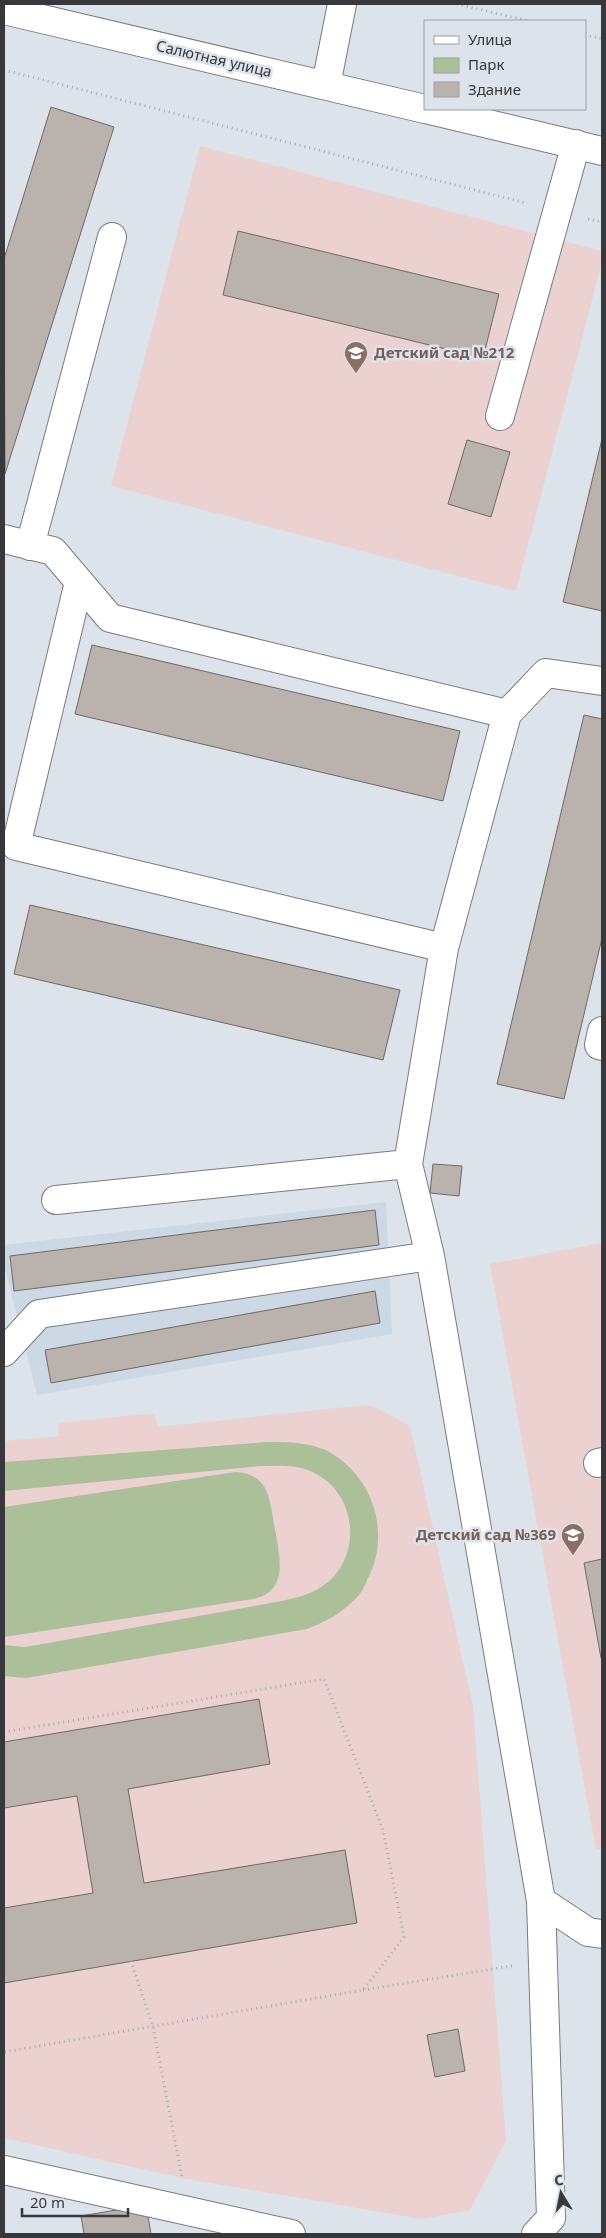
<svg xmlns="http://www.w3.org/2000/svg" width="606" height="2238" font-family="'Noto Sans',sans-serif">
<style>
.built{fill:#cdd8e5}
.education{fill:#ecd1d1}
.green{fill:#abbf99}
.building{fill:#bab2ad;stroke:#6f6964}
.lines{fill:none;stroke-linecap:round;stroke-linejoin:round}
.minor-casing{stroke:#777c83;stroke-width:30}
.path{stroke:#a7abb1;stroke-width:3;stroke-dasharray:1 4;stroke-linecap:butt}
.minor{stroke:#fff;stroke-width:28}
.labels{text-anchor:middle;stroke-width:5;stroke-linejoin:round;paint-order:stroke}
.street-label{font-size:15px;fill:#36383b;stroke:#dde3ea}
.education-label{font-size:15px;font-weight:bold;fill:#785e54;stroke:#dde3ea;text-anchor:start}
</style>
<rect width="100%" height="100%" fill="#dde3ea"/>
<path class="built" d="M386,1202L392,1334L37,1395L4,1265V1245Z"/>
<path class="education" d="M200,146L602,251V262L516,591L111,486Z
M602,1243V1849L596,1850L490,1264Z
M366,1405L377,1408L410,1426L473,1706L506,2141L470,2210L421,2219L182,2178L4,2138V1441L59,1436L58,1423L155,1413L158,1427Z"/>
<path class="green" d="M268,1442C289,1442 312,1442 331,1453C375,1479 391,1536 367,1580C365,1585 362,1592 358,1596C341,1614 329,1620 307,1629L26,1678L4,1676V1645L24,1647L37,1645L282,1601C298,1597 314,1594 328,1582C364,1551 355,1489 310,1471C294,1464 277,1466 260,1466L4,1491V1462Z
M235,1472C251,1472 263,1480 268,1495C272,1508 273,1521 276,1534C280,1560 288,1592 253,1599L4,1637V1507Z"/>
<path class="building" d="M51,107L114,127L5,474L4,259Z
M238,231L499,294L483,358L223,295Z
M602,439V611L563,602Z
M467,440L510,452L491,517L448,504Z
M92,645L460,731L443,801L75,714Z
M584,715L602,719V938L564,1099L497,1084Z
M30,905L400,990L383,1060L14,974Z
M433,1164L462,1166L459,1196L430,1193Z
M375,1210L379,1245L14,1291L10,1256Z
M375,1291L380,1323L51,1383L45,1350Z
M602,1559V1657L601,1658L584,1563Z
M259,1699L270,1764L128,1789L144,1883L345,1850L357,1923L4,1983V1908L93,1893L77,1796L4,1808V1742Z
M458,2029L465,2071L435,2077L427,2035Z
M146,2205L151,2234H84L81,2216Z"/>
<g class="lines">
<g class="minor-casing">
<path id="minor" d="M4,10L425,109
M326,85L342,4
M425,109L602,151
M500,416L576,144
M4,539L53,551L110,618L507,714L546,673L602,681
M30,546L112,237
M79,582L16,846L444,948
M507,714L444,948L408,1164L430,1256L541,1901L551,2218L536,2234
M602,1031L599,1045L602,1046
M56,1200L408,1164
M4,1352L39,1314L430,1256
M598,1463L602,1462
M541,1901L588,1932L602,1934
M4,2170L291,2234"/>
</g>
<path class="path" d="M457,4L529,21
M585,35L602,39
M4,70L526,203
M588,219L602,222
M4,1732L324,1679L383,1830L404,1937L363,1990L4,2052
M131,1961L153,2027L182,2177
M363,1990L512,1966"/>
<use href="#minor" class="minor"/>
</g>
<defs>
<g id="school-pin" transform="scale(1.25)"><path d="M0 17L-7.5 6A9.5 9.5 0 1 1 7.5 6Z" fill="#8d6e63" stroke="#dde3ea"/><path d="M0-5L7-2L0 1L-7-2ZM-4 1L0 2.5L4 1V4Q0 6-4 4Z" fill="#fff"/></g>
</defs>
<g fill-rule="evenodd">
<use href="#school-pin" x="356" y="353"/>
<use href="#school-pin" x="573" y="1535"/>
</g>
<g class="labels">
<g class="street-label">
<text transform="translate(214 59) rotate(13)" y="5">Салютная улица</text>
</g>
<g class="education-label">
<text x="374" y="358">Детский сад №212</text>
<text x="556" y="1540" text-anchor="end">Детский сад №369</text>
</g>
</g>
<rect width="606" height="2238" fill="none" stroke="#36383b" stroke-width="10"/>
<rect x="424" y="20" width="162" height="90" fill="#dde3ea" stroke="#9a9fa4"/>
<rect x="434" y="36" width="25" height="8" fill="#ffffff" stroke="#9a9fa4"/>
<text x="468" y="45" font-size="15" fill="#36383b">Улица</text>
<rect x="434" y="58" width="25" height="15" fill="#abbf99" stroke="#9a9fa4"/>
<text x="468" y="70" font-size="15" fill="#36383b">Парк</text>
<rect x="434" y="82" width="25" height="15" fill="#bab2ad" stroke="#9a9fa4"/>
<text x="468" y="95" font-size="15" fill="#36383b">Здание</text>
<g transform="translate(561 2193) rotate(350)" stroke="#dde3ea" stroke-width="4" paint-order="stroke">
<path d="M0-4L9 19L0 12L-9 19Z" fill="#36383b"/>
<text y="-8" font-size="14" font-weight="bold" text-anchor="middle" fill="#36383b">С</text>
</g>
<path d="M22 2208v8h106v-8" fill="none" stroke="#36383b" stroke-width="2.5"/>
<text x="30" y="2208" font-size="15" fill="#36383b" stroke="#dde3ea" stroke-width="4" paint-order="stroke">20 m</text>
</svg>
